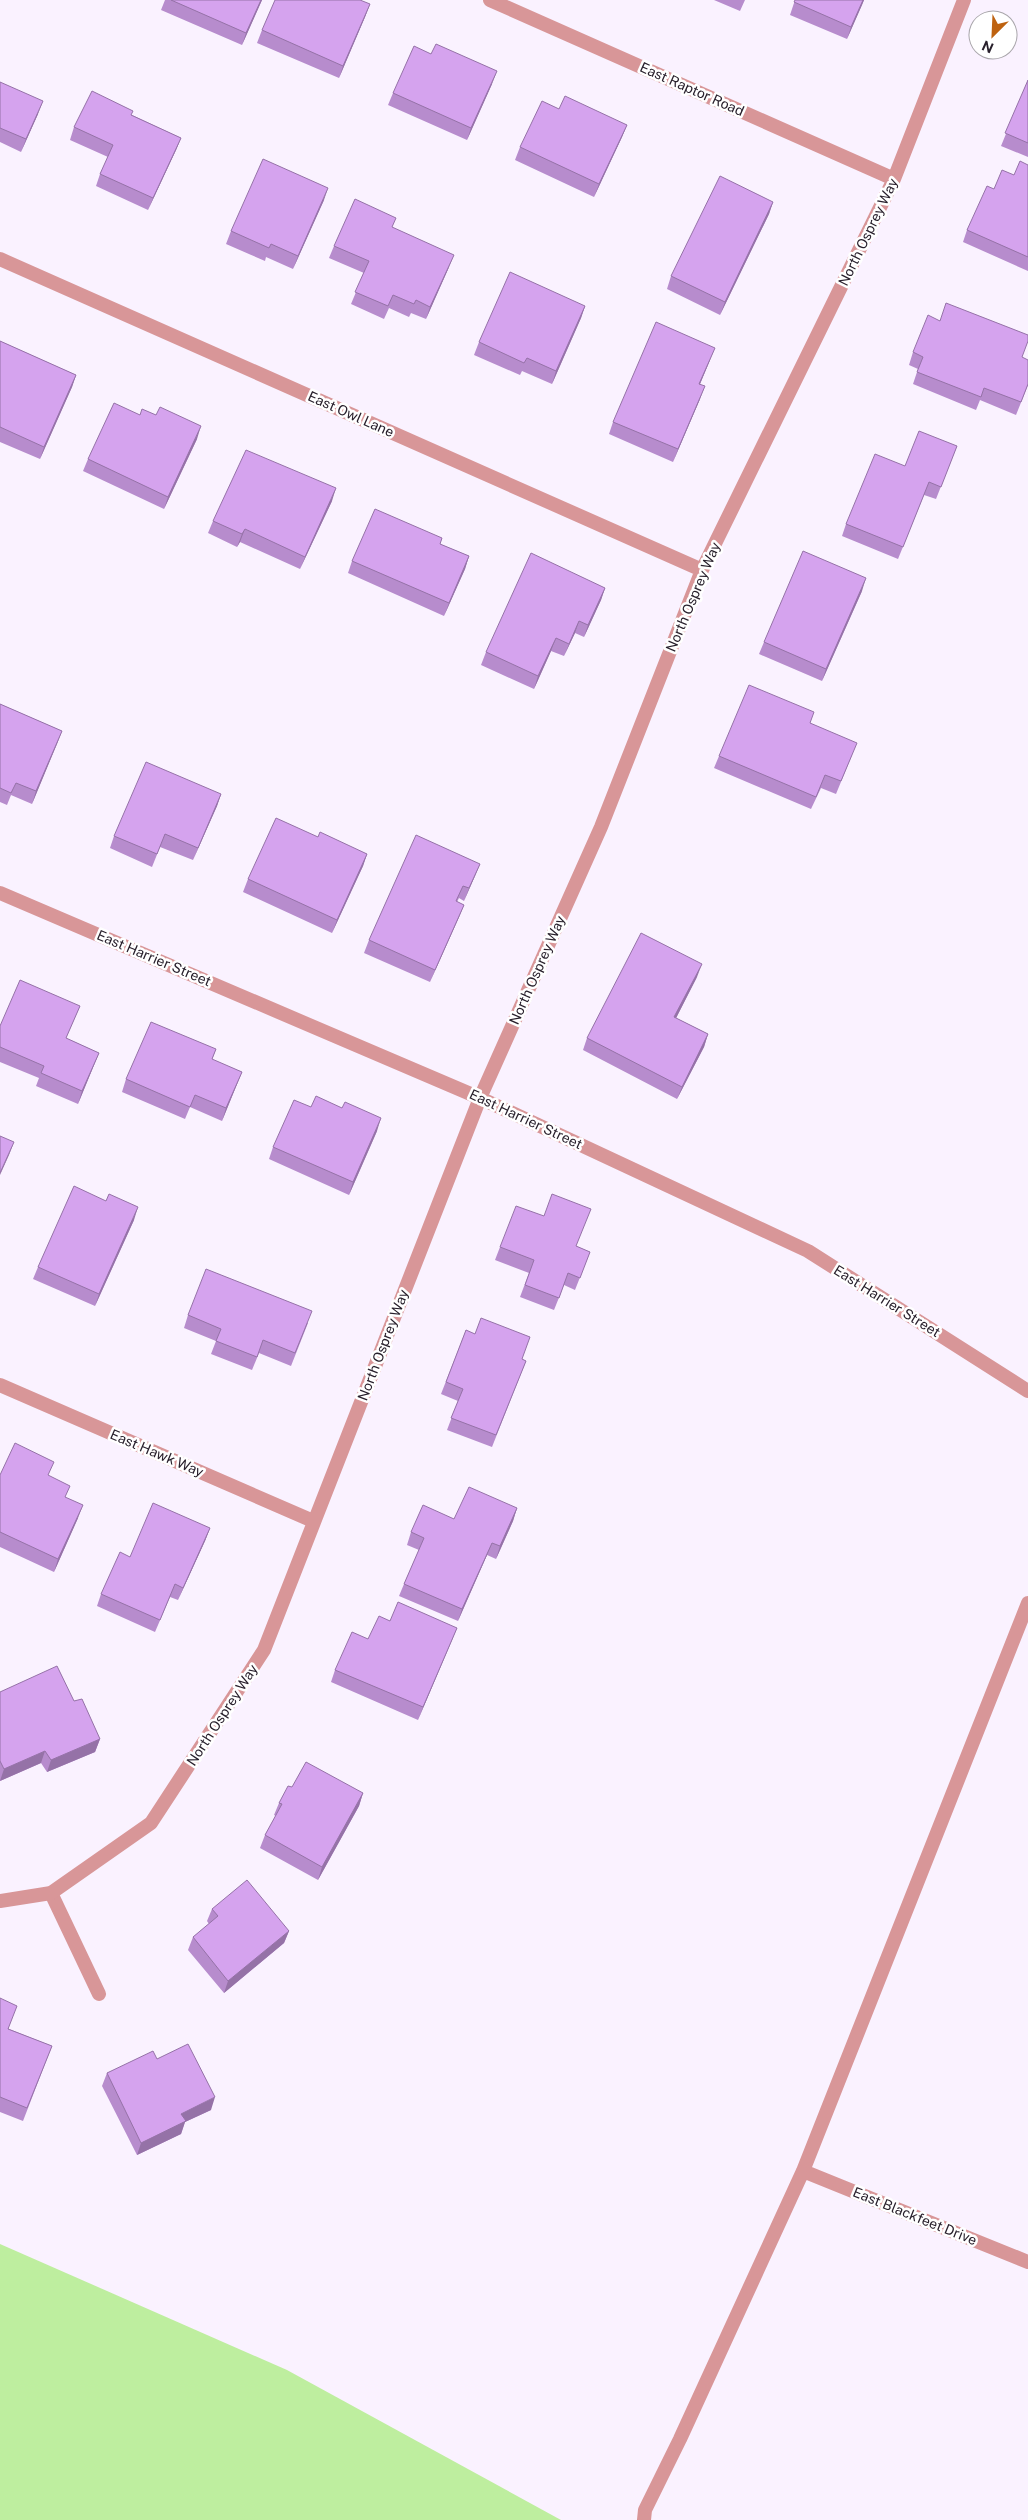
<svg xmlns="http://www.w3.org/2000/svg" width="1028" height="2520" font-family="'Public Sans',sans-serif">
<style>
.green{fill:#beee9f}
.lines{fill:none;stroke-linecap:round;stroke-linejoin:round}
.service{stroke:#d89698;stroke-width:14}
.minor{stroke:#d89698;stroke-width:14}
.wall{fill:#b78ccd}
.shaded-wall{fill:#9572a7}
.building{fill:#d5a3ee;stroke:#9572a7}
.labels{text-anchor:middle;stroke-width:5;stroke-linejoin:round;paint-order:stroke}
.street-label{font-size:14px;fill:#28202c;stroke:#fff}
</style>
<rect width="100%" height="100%" fill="#faf2ff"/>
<path class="green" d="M0,2244L287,2370L561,2520H0Z"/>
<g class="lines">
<path class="service" d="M51,1893L99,1994"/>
<path class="minor" d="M490,0L894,179
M0,259L702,570
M0,893L480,1098L808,1251L1028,1391
M0,1385L313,1521
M0,1901L51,1893L151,1823L264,1650L480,1098L601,827L702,570L894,179L964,0
M803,2171L1028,2262
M644,2520L645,2510L680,2439L803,2171L1028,1603"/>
</g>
<path class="wall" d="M165,0H262L242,45L161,10Z
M714,0H745L740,11Z
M795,0H864L847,39L790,15Z
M370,4L365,17L339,78L257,43L262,30Z
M431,54L492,84L467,140L388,105L393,93Z
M1028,80V157L1001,146Z
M0,82L38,114L21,152L0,142Z
M559,109L627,125L622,137L594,197L515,160L520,147Z
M132,115L181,138L176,150L148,210L96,186L100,174L108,157L70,140L74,127Z
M1028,165V271L963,242L967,230L994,189Z
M324,200L293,269L266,257L265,261L226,244L231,231Z
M773,202L769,214L720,315L667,289L671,276Z
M393,228L449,267L426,319L411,313L409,317L389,308L384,319L351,304L364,273L329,258L334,246Z
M585,306L581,318L552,384L522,371L520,375L474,355L479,342Z
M0,341L76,375L72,387L40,459L0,442Z
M913,352L1022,357L1028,385L1016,415L980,400L976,410L913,384L918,369L909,365Z
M710,360L700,384V399L673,462L609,434L613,422Z
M140,415L197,439L164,509L83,471L88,459Z
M957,446L936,499L924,495L898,559L842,536L846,524L905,466Z
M332,501L300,569L240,542L237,547L208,533L213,521Z
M442,538L440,544L469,556L465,569L444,616L348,573L352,561Z
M605,588L601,600L584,637L575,633L564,656L551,651L534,689L481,665L486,652Z
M862,591L822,681L759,654L764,642Z
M0,704L62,731L32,804L11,795L7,805L0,802Z
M810,723L852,755L836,794L821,788L811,809L714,768L719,756Z
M221,794L217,806L193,860L160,847L152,867L110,848L114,836Z
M318,837L367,854L363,866L332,933L243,892L248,879Z
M480,864L464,901L459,898L457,902L464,905L459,917L430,982L364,953L369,940Z
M697,977L676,1018L708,1034L704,1047L677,1099L583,1050L587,1038Z
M80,1006L66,1038L99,1053L78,1104L36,1086L39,1078L0,1062V1026Z
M216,1049L212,1060L242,1072L222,1121L190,1107L185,1119L122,1092L126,1079Z
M377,1131L349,1195L269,1159L273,1147Z
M106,1201L134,1220L95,1306L33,1279L38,1267Z
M576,1246L590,1252L575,1290L564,1285L554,1310L520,1297L529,1273L495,1260L500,1247Z
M188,1315L308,1323L291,1366L259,1353L252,1370L211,1354L216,1341L184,1328Z
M466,1330L526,1361L492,1447L447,1430L458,1401L441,1394Z
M0,1475L49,1476L66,1498L78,1518L54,1572L0,1547Z
M517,1508L513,1521L496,1559L487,1555L458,1621L399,1596L404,1584L419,1550L407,1545L411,1532L454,1519Z
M210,1528L205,1541L178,1600L170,1597L155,1632L97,1606L101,1594L130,1557Z
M390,1621L457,1628L452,1640L418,1720L331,1682L335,1670L368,1639Z
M0,1692L74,1701L100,1739L95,1752L47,1772L41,1763L0,1781Z
M292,1787L363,1793L359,1806L318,1880L260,1848L265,1835L276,1816L274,1815L279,1803Z
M212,1909L289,1931L284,1943L224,1993L188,1950L193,1937L209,1924L207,1921Z
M0,1998L9,2029L52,2046L23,2121L0,2112Z
M157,2059L211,2110L185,2122L181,2134L137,2155L102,2086L107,2073Z"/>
<path class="shaded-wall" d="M261,0H262L242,45L246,33Z
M863,0H864L862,5L847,39L851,27Z
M370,4L365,17L339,78L343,66Z
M497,71L492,84L467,140L471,128Z
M43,101L38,114L21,152L26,139Z
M627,125L622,137L594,197L599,184Z
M181,138L176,150L148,210L153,198Z
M328,188L324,200L293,269L298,256Z
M773,202L769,214L720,315L725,302Z
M454,255L449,267L426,319L430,307Z
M585,306L581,318L552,384L556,371Z
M715,348L695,396L699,384Z
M76,375L72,387L40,459L44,447Z
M705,386L700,399L673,462L678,449Z
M201,426L197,439L164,509L168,497Z
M336,488L332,501L300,569L305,557Z
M245,529L240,542L237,547L242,534Z
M469,556L465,569L444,616L449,603Z
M866,578L862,591L822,681L826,669Z
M605,588L601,600L584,637L588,625Z
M579,621L575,633L564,656L569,644Z
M556,638L551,651L534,689L538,676Z
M62,731L57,744L32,804L36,791Z
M221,794L217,806L193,860L198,848Z
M367,854L363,866L332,933L337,920Z
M480,864L475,876L464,901L469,888Z
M464,905L459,917L430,982L435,970Z
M702,964L697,977L670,1030L674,1017Z
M708,1034L704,1047L677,1099L682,1087Z
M99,1053L94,1065L78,1104L82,1091Z
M242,1072L237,1084L222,1121L226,1108Z
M381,1118L377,1131L349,1195L353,1182Z
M14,1142L9,1155L0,1175V1173Z
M138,1207L134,1220L95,1306L99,1294Z
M83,1505L78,1518L54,1572L58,1559Z
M517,1508L513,1521L496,1559L500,1546Z
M210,1528L205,1541L178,1600L183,1588Z
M492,1543L487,1555L458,1621L462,1609Z
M457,1628L452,1640L418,1720L423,1707Z
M100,1739L95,1752L47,1772L51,1760Z
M45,1751L41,1763L0,1781L4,1769Z
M363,1793L359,1806L318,1880L322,1867Z
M289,1931L284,1943L224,1993L228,1981Z
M215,2097L211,2110L185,2122L181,2134L137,2155L141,2143L181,2114Z"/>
<path class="building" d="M171,0H261L246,33Z
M275,0H360L370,4L343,66L262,30Z
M795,0H863L851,27L794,2Z
M436,44L497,71L471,128L393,93L414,46L431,54Z
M1028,80V143L1005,133Z
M0,82L43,101L26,139L0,128Z
M92,91L133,111L131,115L181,138L153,198L100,174L113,145L74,127Z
M565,96L627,125L599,184L520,147L542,101L559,109Z
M263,159L328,188L298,256L271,244L269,248L231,231Z
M1020,161L1028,165V257L967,230L987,186L994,189L1002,170L1014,175Z
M720,176L773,202L725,302L671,276Z
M355,199L396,218L392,227L454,255L430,307L416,300L414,304L393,295L388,306L355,292L369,261L334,246Z
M510,272L585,306L556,371L527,358L524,363L479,342Z
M946,303L1028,335V341L1022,357L1028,360V384L1021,402L984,388L981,397L917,372L923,357L913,352L928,315L940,321Z
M656,322L715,348L699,384L705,386L678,449L613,422Z
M0,341L76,375L44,447L0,427Z
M114,403L140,415L142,409L156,415L160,407L201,426L168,497L88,459Z
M919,431L957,446L941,487L929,482L903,547L846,524L875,454L905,466Z
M246,450L336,488L305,557L245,529L242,534L213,521Z
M375,509L442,538L440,544L469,556L449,603L352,561Z
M803,551L866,578L826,669L764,642Z
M531,553L605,588L588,625L579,621L569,644L556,638L538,676L486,652Z
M749,685L814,712L810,723L857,743L841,781L825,775L816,797L719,756Z
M0,704L62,731L36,791L16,783L11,793L0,788Z
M146,762L221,794L198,848L165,834L157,854L114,836Z
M276,818L318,837L320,832L367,854L337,920L248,879Z
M416,835L480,864L469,888L463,886L456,901L464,905L435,970L369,940Z
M641,933L702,964L674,1017L708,1034L682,1087L587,1038Z
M20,980L80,1006L66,1038L99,1053L82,1091L41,1073L44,1066L0,1047V1026Z
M151,1022L216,1049L212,1059L242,1072L226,1108L195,1095L190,1107L126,1079Z
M316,1096L342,1108L345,1102L381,1118L353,1182L273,1147L294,1100L311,1107Z
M0,1136L14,1142L0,1173Z
M74,1186L106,1201L109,1194L138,1207L99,1294L38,1267Z
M552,1194L591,1209L576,1246L590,1252L580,1278L568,1273L559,1298L525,1285L534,1260L500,1247L516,1206L544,1216Z
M206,1269L312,1311L295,1353L263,1340L257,1357L216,1341L221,1329L188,1315Z
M481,1318L530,1337L522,1359L526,1361L496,1435L451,1418L463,1389L446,1382L466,1330L475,1334Z
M15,1443L54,1462L48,1475L70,1486L65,1497L83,1505L58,1559L0,1532V1475Z
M469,1487L517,1508L500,1546L492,1543L462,1609L404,1584L424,1538L411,1532L423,1505L454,1519Z
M153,1503L210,1528L183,1588L175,1584L160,1620L101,1594L120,1552L130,1557Z
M398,1602L457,1628L423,1707L335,1670L352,1632L368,1639L379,1616L390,1621Z
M57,1666L74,1701L82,1699L100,1739L51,1760L45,1751L4,1769L0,1761V1692Z
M306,1762L363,1793L322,1867L265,1835L282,1804L279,1803L288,1786L292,1787Z
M247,1880L289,1931L228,1981L193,1937L218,1916L212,1909Z
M0,1998L17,2006L8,2029L52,2046L27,2108L0,2097Z
M188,2044L215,2097L181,2114L186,2121L141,2143L107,2073L153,2051L157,2059Z"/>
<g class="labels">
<g class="street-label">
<text transform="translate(692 89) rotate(24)" y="5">East Raptor Road</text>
<text transform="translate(868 232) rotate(-64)" y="5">North Osprey Way</text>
<text transform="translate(351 414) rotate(24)" y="5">East Owl Lane</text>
<text transform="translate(693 597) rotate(-67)" y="5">North Osprey Way</text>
<text transform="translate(154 958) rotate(23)" y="5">East Harrier Street</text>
<text transform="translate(537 970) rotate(-66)" y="5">North Osprey Way</text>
<text transform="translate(526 1119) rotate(25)" y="5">East Harrier Street</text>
<text transform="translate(887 1301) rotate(32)" y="5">East Harrier Street</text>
<text transform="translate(383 1345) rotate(-69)" y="5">North Osprey Way</text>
<text transform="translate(157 1453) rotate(23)" y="5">East Hawk Way</text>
<text transform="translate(222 1715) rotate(-57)" y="5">North Osprey Way</text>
<text transform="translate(915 2216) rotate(22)" y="5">East Blackfeet Drive</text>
</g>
</g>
<g transform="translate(993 35) rotate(204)"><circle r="24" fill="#ffffff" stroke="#a9a6ab"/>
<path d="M0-4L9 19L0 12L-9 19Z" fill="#be6210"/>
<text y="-8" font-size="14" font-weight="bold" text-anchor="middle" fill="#28202c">N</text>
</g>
</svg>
